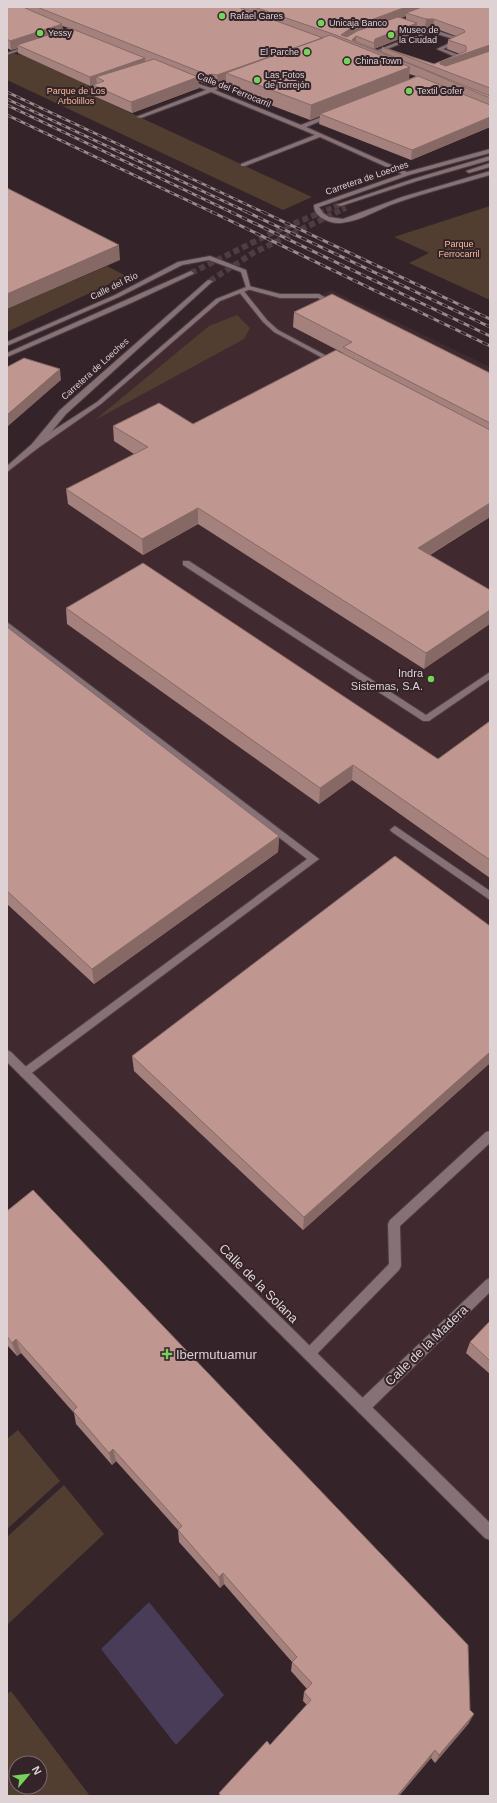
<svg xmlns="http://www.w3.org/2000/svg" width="497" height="1803" font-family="Helvetica,sans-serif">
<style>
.built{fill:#412930}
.green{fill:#513e30;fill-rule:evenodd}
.water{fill:#493c58}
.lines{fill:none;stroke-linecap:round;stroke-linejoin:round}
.secondary-tunnel-far1{stroke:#4e3d42;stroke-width:5.5;stroke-dasharray:5.5 2.5;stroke-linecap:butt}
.secondary-tunnel{stroke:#4e3d42;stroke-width:6;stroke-dasharray:6 3.5;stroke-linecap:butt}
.lane-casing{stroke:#4e3f43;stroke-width:2}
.street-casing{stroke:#4e3f43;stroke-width:2}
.secondary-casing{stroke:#4e3f43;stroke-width:2}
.lane{fill:#867176;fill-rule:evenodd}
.street{fill:#867176;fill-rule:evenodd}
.secondary{fill:#867176;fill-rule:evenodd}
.rail-far1-casing{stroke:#998a8e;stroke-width:2.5}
.rail-casing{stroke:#998a8e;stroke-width:3}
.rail-far1{stroke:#342328;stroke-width:1.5;stroke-dasharray:5;stroke-linecap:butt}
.rail{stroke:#342328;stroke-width:2;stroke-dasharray:6;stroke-linecap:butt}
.wall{fill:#a4817c;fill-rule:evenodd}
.shaded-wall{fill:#866965}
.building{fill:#bf9690;stroke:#866965}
.poi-dot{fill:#75d25b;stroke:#342328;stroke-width:1.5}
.labels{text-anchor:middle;stroke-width:4;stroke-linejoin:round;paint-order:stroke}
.far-poi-label{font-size:9px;fill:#ded2d5;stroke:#342328;text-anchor:start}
.far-street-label{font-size:9px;fill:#ded2d5;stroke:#342328}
.far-park-label{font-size:9px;fill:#f4be98;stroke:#342328}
.poi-label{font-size:11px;fill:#ded2d5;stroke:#342328;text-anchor:end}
.near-street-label{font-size:13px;fill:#ded2d5;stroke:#342328}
.near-poi-label{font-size:13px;fill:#ded2d5;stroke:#342328;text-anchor:start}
</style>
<rect width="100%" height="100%" fill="#342328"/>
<path class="built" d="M249,288L280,296H319L331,290L490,367V1533L7,1055V470L99,403L218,300Z"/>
<path class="green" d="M7,53L23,55L87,84L94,96L312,197L283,210L7,80Z
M490,206V300L409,263L429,253L394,237Z
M107,266L126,276L7,332V309Z
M237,315L250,328L244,339L95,420L209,326Z
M18,1430L60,1481L7,1529V1439Z
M64,1485L104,1534L7,1625V1537Z
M11,1691L90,1796H7V1694ZM16,1763H40V1787H16Z"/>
<path class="water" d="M149,1602L224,1695L176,1745L101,1649Z"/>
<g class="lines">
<path class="secondary-tunnel-far1" d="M319,213L339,205
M335,213L346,208"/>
<path class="secondary-tunnel" d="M191,273L276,231L322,212
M210,281L253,253L337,212"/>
<g class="lane-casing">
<path id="lane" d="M249,286L280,294H319L337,304L332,305L318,298H280L247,289L246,288Z
M239,290H243L267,320L278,330L338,362V364H334L274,332L263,322L239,292Z
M183,561H189L426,715L490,672V679L429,721H423L183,565Z
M7,622L319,859L25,1078L21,1076L19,1073L21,1070L307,859L7,629Z
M395,826L490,891V900L392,832L390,830L392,828Z
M490,1131V1143L400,1226L401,1266L399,1270L313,1358L309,1360L305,1358L303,1354L305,1350L389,1264L388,1224L390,1220L486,1132Z"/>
</g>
<g class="street-casing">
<path id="street" d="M431,29L463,39V41L443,49L464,57V59L432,73L375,51ZM431,32L456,40L437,49L458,58L432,69L382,51Z
M29,45L33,46L7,55V53Z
M238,78L240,81L215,90L301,125L329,114H333V116L306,127L407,172L490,149V153L409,175L319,207L323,213L329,217L343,219L402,197L490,171V175C459,184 427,192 396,203C378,209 361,221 341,223C331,224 313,217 314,205L402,174L320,137L245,166H241V164L315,135L211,92L141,118L136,117L206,90L184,81V79L211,88Z
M105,82L108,84L107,85L90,91L87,89Z
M210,256L246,270L251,289L220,301L101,404L38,448H32V444L97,402L216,299L246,287L241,272L209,260L182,265L119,297L9,345L7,346V342L115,295L178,262Z
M490,1278V1292L368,1412L363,1413L358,1412L357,1407L358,1402L486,1280Z"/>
</g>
<g class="secondary-casing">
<path id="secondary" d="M490,156V160L417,181L341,206L336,205L413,179Z
M490,163V167L469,173L466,171Z
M191,271L194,273L193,274L131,303L7,357V353Z
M208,280L213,281L66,414L38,448L7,472V466L32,444L60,410Z
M7,1050L11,1052L490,1523V1540L485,1538L7,1062Z"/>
</g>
<use href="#lane" class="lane"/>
<use href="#street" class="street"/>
<use href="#secondary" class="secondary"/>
<g class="rail-far1-casing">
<path id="rail-far1" d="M7,92L265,213
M7,99L249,213
M7,105L233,213
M7,115L214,213"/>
</g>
<g class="rail-casing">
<path id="rail" d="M212,212L490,346
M231,212L490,336
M247,212L490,327
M263,212L490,319"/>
</g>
<use href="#rail-far1" class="rail-far1"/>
<use href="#rail" class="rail"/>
</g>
<path class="wall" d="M7,7H490V127L411,160L319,124L320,116L310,120L226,88V81L218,84L213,83L208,85L198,81L199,88L132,113L94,96L93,85L90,86L18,53V48L11,50L7,48ZM406,16V19L401,18ZM62,26L69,28L63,30ZM417,26L425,28H434L456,36L448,40L447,49L460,54L434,64L382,47V52L374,49L417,32ZM409,74L416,76L409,79Z
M294,312L490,373V517L430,555L490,590L424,669L198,524L143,555L68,504L66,489L134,454L114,441L113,426L193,424L343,354V353L293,327Z
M66,608L438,759L490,721V878L352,780L319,804L67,624Z
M7,627L279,836L278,852L94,984L7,904Z
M490,926V1063L303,1230L134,1071L132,1056Z
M7,1211L469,1723L435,1763L431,1758L399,1796H220L219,1793L270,1745L307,1705L303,1701L304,1692L307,1689L291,1671L292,1662L224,1584L220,1588L179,1542L178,1530L116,1461L112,1465L76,1424L74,1413L21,1353L17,1356L7,1345Z
M490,1321V1374L466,1353L470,1342Z"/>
<path class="shaded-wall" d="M406,7H430L406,13V16L351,36L346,40L341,35L352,27Z
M426,19H434V28H425Z
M417,23V32L374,49V50V43L375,39Z
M62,24L63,33L17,45L18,48L11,50L10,41Z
M356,36V43L352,40Z
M323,38L226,73V81L218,84L217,75Z
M490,45L489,54L443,70L440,64V62Z
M145,58L146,67L96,77L97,83L90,86V77Z
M410,67L409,81L320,114V116L310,120L311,105Z
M212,74L213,83L208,85V75Z
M198,77L199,88L132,113L131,102Z
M490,117V127L411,160L412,150Z
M119,245L120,260L7,309V294Z
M60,369L61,380L7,427V415Z
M490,503V517L416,563L418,548Z
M198,508V524L143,555L142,539Z
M490,610V624L424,669L426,653Z
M353,765L352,780L319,804L320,788Z
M279,836L278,852L94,984L92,969Z
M490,1052V1063L303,1230L304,1217Z
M16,1339L21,1353L17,1356L12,1343Z
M113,1449L116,1461L112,1465L109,1453Z
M223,1573L224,1584L220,1588L219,1577Z
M474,1714L469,1723L435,1763L439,1755Z
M435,1750L431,1758L399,1796H397Z"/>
<path class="building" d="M7,7H23L62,24L10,41L7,39Z
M37,7H238L323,38L217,75L212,74L208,75Z
M254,7H406L352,27L341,35L347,37L357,31L398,17L417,23L375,39L374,43L356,36L352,40L490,96V98L420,68L333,34Z
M422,7H490V45L440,62V64L446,66L490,51V88L382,47L434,64L466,51V46L448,40L465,32L464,30L434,19H426L406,13Z
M70,28L145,58L90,77L17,45Z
M330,35L410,67L311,105L226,73Z
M154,59L198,77L131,102L93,85L104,81L96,77Z
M418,76L490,105V117L412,150L320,114Z
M7,188L119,245L7,294Z
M332,294L490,373V423L343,347L352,342L294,312Z
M336,350L490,430V503L418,548L490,590V610L426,653L198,508L142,539L66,489L148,447L113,426L159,403L193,424Z
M24,358L60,369L7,415V367Z
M143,563L438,759L490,721V860L353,765L320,788L66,608Z
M7,627L279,836L92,969L7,891Z
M395,856L490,926V1052L304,1217L132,1056Z
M33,1190L468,1645L470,1710L474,1714L439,1755L435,1750L397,1796H221L219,1793L267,1741L270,1745L311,1700L304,1692L312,1683L292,1662L297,1657L223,1573L219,1577L178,1530L182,1526L113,1449L109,1453L73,1411L77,1407L16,1339L12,1343L7,1336V1211Z
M490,1321V1361L470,1342Z"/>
<g class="poi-dot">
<circle cx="222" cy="16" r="4"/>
<circle cx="321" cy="23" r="4"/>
<circle cx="40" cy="33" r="4"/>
<circle cx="391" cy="35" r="4"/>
<circle cx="307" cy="52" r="4"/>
<circle cx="347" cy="61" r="4"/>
<circle cx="257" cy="80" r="4"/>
<circle cx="409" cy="91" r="4"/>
<circle cx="431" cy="679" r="4"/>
<path d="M165 1348h4v4h4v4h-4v4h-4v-4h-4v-4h4z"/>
</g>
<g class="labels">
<g class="far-poi-label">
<text x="230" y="19">Rafael Gares</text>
<text x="329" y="26">Unicaja Banco</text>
<text x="399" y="33">Museo de<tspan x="399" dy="10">la Ciudad</tspan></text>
<text x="48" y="36">Yessy</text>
<text x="299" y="55" text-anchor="end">El Parche</text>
<text x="355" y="64">China Town</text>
<text x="265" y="78">Las Fotos<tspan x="265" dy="10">de Torrejón</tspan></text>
<text x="417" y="94">Textil Gofer</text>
</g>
<g class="far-street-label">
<text transform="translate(234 90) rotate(22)" y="3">Calle del Ferrocarril</text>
<text transform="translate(367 178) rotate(-19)" y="3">Carretera de Loeches</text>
<text transform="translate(114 286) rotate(-26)" y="3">Calle del Río</text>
<text transform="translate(95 369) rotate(-42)" y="3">Carretera de Loeches</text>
</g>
<g class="far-park-label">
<text x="76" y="94">Parque de Los<tspan x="76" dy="10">Arbolillos</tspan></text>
<text x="459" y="247">Parque<tspan x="459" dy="10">Ferrocarril</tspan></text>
</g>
<g class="poi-label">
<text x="423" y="677">Indra<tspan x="423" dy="13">Sistemas, S.A.</tspan></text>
</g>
<g class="near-street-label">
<text transform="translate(259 1283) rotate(45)" y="5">Calle de la Solana</text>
<text transform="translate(426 1345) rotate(-44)" y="5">Calle de la Madera</text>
</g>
<g class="near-poi-label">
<text x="176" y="1359">Ibermutuamur</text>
</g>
</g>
<rect width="497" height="1803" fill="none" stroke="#ded2d5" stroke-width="16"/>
<g transform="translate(28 1775) rotate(62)"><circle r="19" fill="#342328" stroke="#78696d"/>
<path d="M0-3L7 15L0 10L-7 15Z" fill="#75d25b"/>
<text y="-6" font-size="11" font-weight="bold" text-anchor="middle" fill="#ded2d5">N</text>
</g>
</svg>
